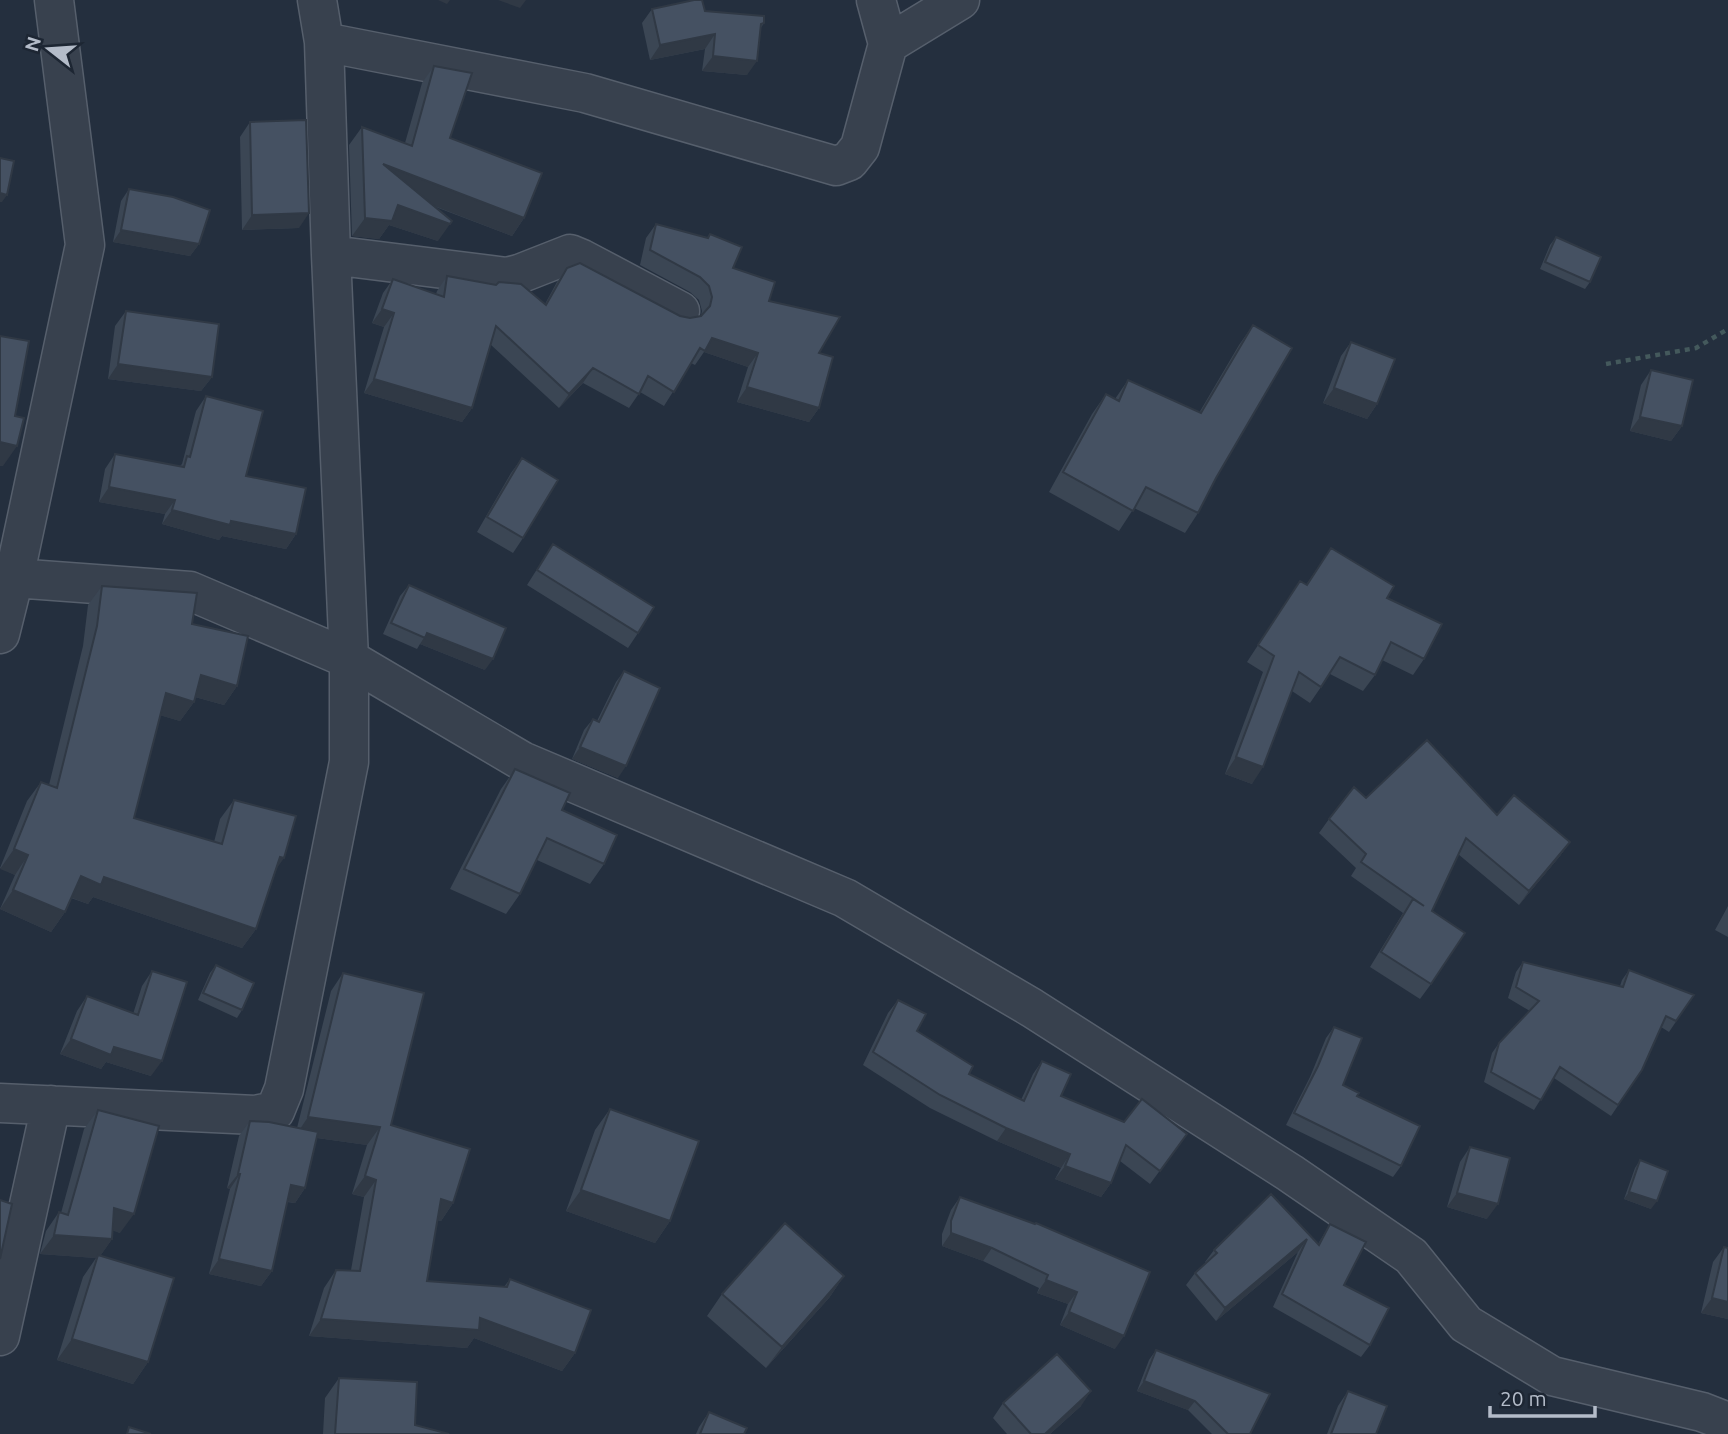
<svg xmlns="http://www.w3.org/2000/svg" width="1728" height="1434" font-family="Ubuntu,sans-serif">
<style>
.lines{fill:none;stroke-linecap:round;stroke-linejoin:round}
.minor-casing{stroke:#565f6c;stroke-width:41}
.path{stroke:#44595c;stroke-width:4.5;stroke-dasharray:5 5;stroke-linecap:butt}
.minor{stroke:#38414e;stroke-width:38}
.wall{fill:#3b4654}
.shaded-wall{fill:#303945}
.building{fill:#455162;stroke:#303945;stroke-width:2}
</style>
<rect width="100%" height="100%" fill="#242f3e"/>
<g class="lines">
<g class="minor-casing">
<path id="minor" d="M324,42L585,93L836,166L849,161L860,147L888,44L876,0
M888,44L960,0
M331,255L507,277L519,274L570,254L582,259L680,311
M0,575L14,578L190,591L349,659L522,761L845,898L1032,1008L1290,1173L1411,1256L1466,1324L1552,1376L1702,1412L1728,1422
M0,634L14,578L85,245L54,0
M0,1103L255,1115L275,1111L284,1089L349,762V659L331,255L324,42L317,0
M0,1336L51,1105"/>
</g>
<path class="path" d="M1606,364L1696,348L1728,329"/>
<use href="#minor" class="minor"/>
</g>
<path class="wall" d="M652,9L705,11L764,23L760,29L747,75L702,71L705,49L650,60L642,23Z
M434,66L450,138L524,218L512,236L433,206L438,241L389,225L379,239L352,236L349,145L362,127L405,143L422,83Z
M250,122L299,228L242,230L240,137Z
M129,189L199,244L190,256L113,242L121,201Z
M656,224L707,238L710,234L733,268L769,301L819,353V408L809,422L737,402L748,367L704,352L695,365L691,363L664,406L640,392L629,408L583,383L559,408L490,344L472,408L462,422L364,393L384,327L372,323L383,293L393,279L436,294L437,291L447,276L545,304L557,282L567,268L680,316L690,318L701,316L702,311L699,300L690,292L640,265L646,238Z
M1556,237L1590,282L1585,289L1540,269L1550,245Z
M126,311L212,377L201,391L108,379L115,326Z
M1253,325L1216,478L1198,513L1185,533L1134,508L1119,531L1049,492L1092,414L1106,394L1115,399L1128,380L1199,413L1239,345Z
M1351,342L1377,404L1367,419L1323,403L1341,356Z
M1651,370L1682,426L1671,441L1630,431L1641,385Z
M206,396L246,476L296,534L286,549L222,536L219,540L162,524L165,514L99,502L105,469L115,454L180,466L182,464L196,411Z
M522,458L523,538L513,553L477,532L511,473Z
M553,544L638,633L628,648L527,585Z
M1331,548L1387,598L1424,659L1413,675L1382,660L1375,675L1363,691L1330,674L1310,703L1292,691L1252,784L1225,774L1263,672L1247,662L1300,581L1306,585Z
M409,585L485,670L420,644L417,649L383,634L400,596Z
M102,586L192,624L237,686L224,705L195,697L194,702L180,721L160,715L134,818L214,842L220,819L234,800L275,871L256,929L242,948L93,897L88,904L71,898L65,912L51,932L0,909L15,875L0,868L27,801L41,782L49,785L83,646L88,605Z
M624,671L618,778L572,759L584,730L593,719L597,721L616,682Z
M515,769L562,810L604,864L590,884L537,860L520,894L506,914L450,889L501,789Z
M1366,798L1497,815L1570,842L1560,856L1519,905L1458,854L1432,911L1431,984L1420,999L1370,967L1403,913L1351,876L1356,868L1319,833L1329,819Z
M1728,906V937L1715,930Z
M1523,962L1620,986L1622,980L1629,970L1694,995L1669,1032L1661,1027L1642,1070L1611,1116L1554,1078L1534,1110L1484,1082L1492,1053L1499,1043L1530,1011L1508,998L1516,972Z
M216,965L242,1010L237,1018L198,1000L210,973Z
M152,971L151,1076L106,1062L101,1069L60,1054L77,1011L87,996L133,1014L142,986Z
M343,973L391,1125L453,1203L441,1221L437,1220L427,1281L504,1287L510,1279L575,1353L562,1371L474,1338L467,1348L309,1336L324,1288L336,1270H351L364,1197L352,1194L367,1145L317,1138L305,1188L295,1203L287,1202L272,1271L261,1286L209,1274L230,1189L227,1188L239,1136L250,1121L297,1128L331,991Z
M898,1000L917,1031L969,1074L1021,1100L1033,1074L1042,1061L1061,1096L1124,1122L1187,1134L1150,1184L1120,1161L1111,1183L1101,1197L1055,1179L1061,1168L997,1141L930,1108L863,1065L888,1013Z
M1334,1027L1343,1085L1401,1166L1393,1177L1286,1125L1310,1077L1326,1038Z
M610,1109L670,1221L655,1243L566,1211L595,1130Z
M98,1110L120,1233L113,1230L112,1239L100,1256L148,1362L133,1384L57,1360L83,1277L96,1258L40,1254L46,1231L59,1212L61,1213L84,1129Z
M1470,1147L1487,1219L1447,1207L1460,1162Z
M1640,1160L1651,1209L1624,1199L1635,1168Z
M1271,1194L1318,1244L1330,1224L1344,1285L1370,1345L1361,1357L1273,1307L1298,1252L1216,1321L1186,1285L1195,1273L1206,1263L1205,1262L1214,1250Z
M960,1197L1035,1224L1115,1349L1060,1325L1068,1304L1037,1293L1039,1288L983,1261L942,1246V1234L951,1210Z
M1724,1247L1728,1319L1701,1313L1713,1262Z
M844,1276L829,1298L766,1368L707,1316L722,1294Z
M1156,1350L1250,1434H1212L1188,1410L1137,1391L1149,1360Z
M339,1378L415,1425L449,1434H323L325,1398Z
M1348,1391L1376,1434H1327L1338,1406Z
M1003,1403L1081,1406L1050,1434H1007L993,1418Z
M709,1412L744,1434H696L699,1427Z"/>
<path class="shaded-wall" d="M438,0H450L447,4Z
M498,0H526L520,8Z
M715,34L705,49L650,60L660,45Z
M713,56L757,61L747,75L702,71Z
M383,164L524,218L512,236L370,181Z
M0,193L7,195L2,202H0Z
M398,205L450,224L438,241L389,225L379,239L352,236L365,218Z
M309,213L299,228L242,230L252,215Z
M121,230L199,244L190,256L113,242Z
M382,309L394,313L384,327L372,323Z
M712,338L758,353L748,367L704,352Z
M118,364L212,377L201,391L108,379Z
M593,368L583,383L559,408L569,394Z
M374,379L472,408L462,422L364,393Z
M747,387L819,408L809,422L737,402Z
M1334,388L1377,404L1367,419L1323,403Z
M1640,417L1682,426L1671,441L1630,431Z
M0,442L17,446L3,466H0Z
M109,487L175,500L165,514L99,502Z
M172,510L231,521L296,534L286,549L222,536L219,540L162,524Z
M427,633L493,659L485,670L420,644Z
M201,675L237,686L224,705L188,695Z
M166,693L194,702L180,721L152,713Z
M580,747L626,766L618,778L572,759Z
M1236,757L1263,767L1252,784L1225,774Z
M1570,842L1560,856L1519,905L1529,891Z
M14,849L28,855L15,875L0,869Z
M280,857L284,858L270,878Z
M81,876L104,877L256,929L242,948L93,897L88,904L67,896Z
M13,890L65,912L51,932L0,909Z
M71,1039L114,1047L162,1061L151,1076L106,1062L101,1069L60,1054Z
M308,1117L380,1127L367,1145L296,1135Z
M1006,1128L1070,1154L1061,1168L997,1141Z
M1065,1166L1111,1183L1101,1197L1055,1179Z
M238,1174H240L230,1189L227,1188Z
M365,1176L376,1180L364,1197L352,1194Z
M291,1185L305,1188L295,1203L281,1200Z
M581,1190L670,1221L655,1243L566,1211Z
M1629,1192L1657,1201L1651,1209L1624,1199Z
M1457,1193L1498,1204L1487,1219L1447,1207Z
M441,1199L453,1203L441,1221L428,1217Z
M114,1208L134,1214L120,1233L101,1227Z
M951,1233L992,1248L983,1261L942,1246Z
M54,1235L112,1239L99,1258L98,1255L96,1258L40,1254Z
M1307,1239L1298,1252L1216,1321L1225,1308Z
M219,1259L272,1271L261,1286L209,1274Z
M844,1276L829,1298L766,1368L782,1347Z
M1046,1280L1077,1292L1068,1304L1037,1293Z
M1712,1298L1728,1302V1319L1701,1313Z
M1069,1312L1124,1336L1115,1349L1060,1325Z
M480,1318L575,1353L562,1371L474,1338L467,1348L309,1336L321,1319Z
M72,1339L148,1362L133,1384L57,1360Z
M1144,1381L1195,1401L1188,1410L1137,1391Z
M1091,1391L1081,1406L1050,1434H1045Z"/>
<path class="building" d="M694,0H702L705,11L764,16V23L761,24L757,61L713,56L715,34L660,45L652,9Z
M434,66L472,73L450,138L542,173L524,218L383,164L452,221L450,224L398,205L392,221L365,218L362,127L412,146Z
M306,120L309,213L252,215L250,122Z
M0,158L14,161L7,195L0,193Z
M129,189L173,197L210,210L199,244L121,230Z
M656,224L708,238L710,234L742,247L733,268L775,282L769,301L840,317L819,353L833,357L819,408L747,387L758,353L712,338L705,351L700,348L674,392L648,376L639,394L593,368L569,394L496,326L472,408L374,379L394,313L382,309L393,279L444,297L447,276L496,285L499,282L521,284L546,305L567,268L580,263L680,316L690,318L701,316L710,306L712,297L709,286L700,277L650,250Z
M1556,237L1601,257L1590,282L1545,262Z
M126,311L219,324L212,377L118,364Z
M1253,325L1292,348L1216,478L1198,513L1146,487L1133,511L1063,472L1106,394L1119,401L1128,380L1201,413Z
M0,336L29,341L15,416L24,418L17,446L0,442Z
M1351,342L1395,359L1377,404L1334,388Z
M1651,370L1693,380L1682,426L1640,417Z
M206,396L263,411L246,476L306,488L296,534L231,521L230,525L172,510L175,500L109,487L115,454L184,467L187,456L190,457Z
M522,458L558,480L523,538L487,517Z
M553,544L654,607L638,633L537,570Z
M1331,548L1394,586L1387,598L1442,624L1424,659L1391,642L1375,675L1340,657L1321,687L1299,672L1263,767L1236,757L1274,656L1258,645L1300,581L1307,585Z
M409,585L506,628L493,659L427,633L425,638L391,623Z
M102,586L197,593L192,624L248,636L237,686L201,675L194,702L166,693L134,818L222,844L234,800L296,816L284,858L280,857L256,929L104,877L101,885L81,876L65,912L13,890L28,855L14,849L41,782L57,788L97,626Z
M624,671L660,688L626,766L580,747L593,719L599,722Z
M1427,740L1497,815L1514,795L1570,842L1529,891L1466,838L1432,911L1465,933L1431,984L1381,952L1413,899L1424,906L1361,862L1366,854L1329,819L1354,787L1366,798Z
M515,769L570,793L562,810L617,835L604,864L547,838L520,894L464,869Z
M1523,962L1623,987L1629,970L1694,995L1676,1021L1666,1016L1642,1070L1618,1105L1560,1067L1541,1100L1491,1072L1499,1043L1539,1001L1516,987Z
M216,965L254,983L242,1010L203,993Z
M152,971L187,982L162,1061L114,1047L111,1055L71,1039L87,996L138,1015Z
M343,973L424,993L391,1125L470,1149L453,1203L441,1199L427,1281L507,1287L510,1279L591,1310L575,1353L480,1318L479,1330L321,1319L336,1270L360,1271L376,1180L365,1176L380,1127L308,1117Z
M898,1000L926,1014L917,1031L973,1066L969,1074L1024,1101L1042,1061L1071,1074L1061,1096L1124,1122L1142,1099L1187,1134L1160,1171L1126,1145L1111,1183L1065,1166L1070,1154L1006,1128L940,1095L873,1052Z
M1334,1027L1362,1038L1343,1085L1359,1093L1357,1096L1420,1126L1401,1166L1294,1113L1318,1066Z
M610,1109L699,1141L670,1221L581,1190Z
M98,1110L159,1126L134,1214L114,1208L112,1239L54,1235L59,1212L68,1215Z
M250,1121L269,1122L318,1132L305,1188L291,1185L272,1271L219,1259L240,1174H238Z
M1470,1147L1510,1158L1498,1204L1457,1193Z
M1640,1160L1668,1171L1657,1201L1629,1192Z
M1271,1194L1319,1245L1330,1224L1366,1242L1344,1285L1389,1308L1370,1345L1282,1294L1307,1239L1225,1308L1195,1273L1217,1253L1214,1250Z
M960,1197L1035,1224L1036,1223L1150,1272L1124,1336L1069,1312L1077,1292L1046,1280L1048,1275L992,1248L951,1233V1221Z
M0,1200L12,1204L0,1259Z
M785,1223L844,1276L782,1347L722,1294Z
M1724,1247L1728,1248V1302L1712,1298Z
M98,1255L174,1278L148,1362L72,1339Z
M1156,1350L1270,1394L1250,1434H1228L1195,1401L1144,1381Z
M1057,1354L1091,1391L1045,1434H1031L1003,1403Z
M339,1378L417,1382L415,1425L449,1434H335Z
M1348,1391L1387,1406L1376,1434H1331Z
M709,1412L747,1428L744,1434H700Z
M129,1427L151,1434H127Z"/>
<g transform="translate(49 49) rotate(287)" stroke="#1d2633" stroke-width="5" paint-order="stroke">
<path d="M0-5L12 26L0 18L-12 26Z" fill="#b4bcc9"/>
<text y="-10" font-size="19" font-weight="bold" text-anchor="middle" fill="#b4bcc9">N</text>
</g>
<path d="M1490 1406v10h105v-10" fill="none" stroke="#b4bcc9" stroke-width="3.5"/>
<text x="1500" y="1406" font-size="21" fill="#b4bcc9" stroke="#1d2633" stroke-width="5" paint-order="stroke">20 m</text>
</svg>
